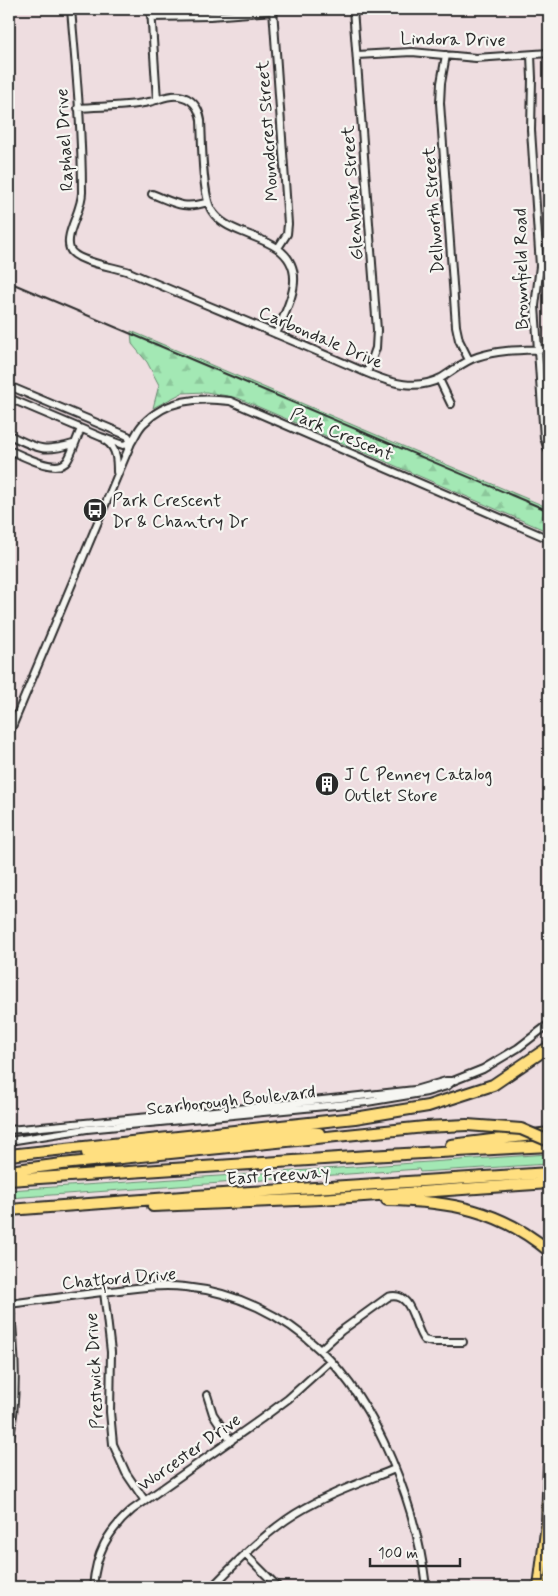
<svg xmlns="http://www.w3.org/2000/svg" width="558" height="1596" font-family="Mynerve,sans-serif">
<style>
.grass{fill:#a3e8b4;stroke:#678a70}
.forest{fill:url(#forest-firs);stroke:#678a70}
.lines{fill:none;stroke-linecap:round;stroke-linejoin:round}
.minor-casing{stroke:#2b2b2b;stroke-width:10}
.highway-casing{stroke:#2b2b2b;stroke-width:14}
.minor{stroke:#f6f6f2;stroke-width:6}
.highway{stroke:#ffdf80;stroke-width:10}
.rail{stroke:#2b2b2b;stroke-width:2}
.highway-bridge-casing{stroke:#2b2b2b;stroke-width:14;stroke-linecap:butt}
.highway-bridge{stroke:#ffdf80;stroke-width:10}
.labels{text-anchor:middle;stroke-width:4.5;stroke-linejoin:round;paint-order:stroke}
.street-label{font-size:18px;fill:#2b2b2b;stroke:#f6f6f2}
.poi-label{font-size:18px;fill:#2b2b2b;stroke:#f6f6f2;text-anchor:start}
</style>
<defs>
<pattern id="forest-firs" width="22" height="20" patternUnits="userSpaceOnUse" patternTransform="scale(1.25)"><rect width="22" height="20" fill="#a3e8b4"/><path d="M5 1l3.5 6h-7zM16 11l3.5 6h-7z" fill="#8cc79b"/></pattern>
</defs>
<rect width="100%" height="100%" fill="#eedde0"/>
<filter id="ink" filterUnits="userSpaceOnUse"><feTurbulence type="fractalNoise" baseFrequency=".02" numOctaves="2"/><feDisplacementMap in="SourceGraphic" scale="10" xChannelSelector="R" yChannelSelector="G"/><feConvolveMatrix kernelMatrix="1 2 1 2 8 2 1 2 1" color-interpolation-filters="sRGB"/></filter>
<g filter="url(#ink)">
<path class="grass" d="M549,1154V1164L420,1172L419,1169L9,1198V1190Z"/>
<path class="forest" d="M131,331L549,508V532L238,398L206,392L182,393L153,408L159,385L147,362L132,344Z"/>
<g class="lines">
<g class="minor-casing">
<path id="minor" d="M71,9C76,69 82,130 82,191C83,210 64,233 70,249C75,262 116,267 129,272C208,306 288,338 367,373C390,383 417,391 441,378C453,371 464,361 477,357C500,349 526,350 549,349
M151,9L157,100
M273,9L288,224L287,234L278,248
M353,9L377,330L376,348L367,373
M151,17L210,16L273,11
M357,55L412,52L476,58L549,53
M446,55L441,83L440,103L456,326L459,340L469,360
M531,55L532,78L531,130L540,266L535,306L544,438L549,452
M78,108C101,106 126,107 149,102C159,100 168,94 179,96C192,98 199,108 201,120C202,140 202,196 212,211C219,222 230,227 242,232C254,237 267,241 277,248C310,271 287,307 276,334
M152,194C175,203 183,210 208,202
M439,379L451,404
M9,386L128,436L131,443
M9,398L101,437L123,445L131,443
M9,435C37,448 42,453 73,444
M106,441C117,448 117,461 117,472
M9,450C21,455 57,475 67,461C72,454 77,437 81,429
M9,734L131,443C135,437 138,429 143,424C167,399 198,397 230,401L549,539
M9,1130L257,1107L415,1090L446,1081H453L483,1069L518,1048L549,1024
M9,1141L87,1129L367,1102L427,1092L447,1086L452,1082
M104,1292L111,1352L110,1412L113,1444L126,1473L145,1501
M9,1304C40,1300 71,1296 102,1292C130,1289 157,1284 185,1287C236,1292 283,1315 320,1350C379,1405 417,1509 426,1587
M320,1350L341,1331L388,1297C413,1290 413,1326 424,1340L432,1342H463
M207,1395L213,1414L231,1441
M9,1442C18,1396 15,1350 10,1304
M245,1554L278,1587
M93,1587C96,1553 107,1532 132,1510L261,1419L288,1399L330,1361
M212,1587C236,1563 259,1539 286,1520C319,1497 358,1484 395,1469"/>
</g>
<g class="highway-casing">
<path id="highway" d="M451,1145L549,1133
M87,1153L128,1150L307,1132L319,1133
M9,1155L355,1118L428,1106L493,1085L549,1047
M9,1171L62,1164L425,1127L467,1125
M9,1180L369,1156L549,1146
M387,1200C449,1201 501,1210 549,1251
M153,1206L321,1199L549,1183
M9,1210L236,1193L549,1173
M539,1587L547,1523L549,1465"/>
</g>
<use href="#minor" class="minor"/>
<use href="#highway" class="highway"/>
<path class="rail" d="M9,282L549,511"/>
<g class="highway-bridge-casing">
<path id="highway-bridge" d="M467,1125L521,1129L549,1141"/>
</g>
<use href="#highway-bridge" class="highway-bridge"/>
</g>
</g>
<defs>
<g id="bus-disc" transform="scale(1.25)"><circle r="9.5" fill="#2b2b2b" stroke="#f6f6f2"/><path d="M-5-6H5V4H4V6H2V4H-2V6H-4V4H-5ZM-3.5-4V0h7V-4ZM-3.5 1.2v1.5H-2V1.2ZM2 1.2v1.5H3.5V1.2Z" fill="#fff"/></g>
<g id="building-disc" transform="scale(1.25)"><circle r="9.5" fill="#2b2b2b" stroke="#f6f6f2"/><path d="M-4-6H4V6H1V3H-1V6H-4ZM-2.5-4.3h1.7v1.8h-1.7ZM.8-4.3h1.7v1.8H.8ZM-2.5-1h1.7V.8h-1.7ZM.8-1h1.7V.8H.8Z" fill="#fff"/></g>
</defs>
<g fill-rule="evenodd">
<use href="#bus-disc" x="95" y="510"/>
<use href="#building-disc" x="327" y="784"/>
</g>
<g class="labels">
<g class="street-label">
<text transform="translate(453 39) rotate(1)" y="6">Lindora Drive</text>
<text transform="translate(267 131) rotate(-94)" y="6">Moundcrest Street</text>
<text transform="translate(64 140) rotate(-93)" y="6">Raphael Drive</text>
<text transform="translate(352 193) rotate(-94)" y="6">Glenbriar Street</text>
<text transform="translate(433 210) rotate(-94)" y="6">Dellworth Street</text>
<text transform="translate(521 269) rotate(-91)" y="6">Brownfield Road</text>
<text transform="translate(321 337) rotate(23)" y="6">Carbondale Drive</text>
<text transform="translate(342 434) rotate(23)" y="6">Park Crescent</text>
<text transform="translate(231 1100) rotate(-6)" y="6">Scarborough Boulevard</text>
<text transform="translate(278 1175) rotate(-4)" y="6">East Freeway</text>
<text transform="translate(119 1278) rotate(-5)" y="6">Chatford Drive</text>
<text transform="translate(94 1371) rotate(-93)" y="6">Prestwick Drive</text>
<text transform="translate(189 1452) rotate(-35)" y="6">Worcester Drive</text>
</g>
<g class="poi-label">
<text x="112" y="506">Park Crescent<tspan x="112" dy="21">Dr &amp; Chantry Dr</tspan></text>
<text x="344" y="780">J C Penney Catalog<tspan x="344" dy="21">Outlet Store</tspan></text>
</g>
</g>
<rect width="558" height="1596" fill="none" stroke="#f6f6f2" stroke-width="30"/>
<rect x="15" y="15" width="528" height="1566" fill="none" stroke="#2b2b2b" stroke-width="2" filter="url(#ink)"/>
<path d="M370 1558v8h90v-8" fill="none" stroke="#2b2b2b" stroke-width="2.5"/>
<text x="378" y="1558" font-size="15" fill="#2b2b2b" stroke="#f6f6f2" stroke-width="4" paint-order="stroke">100 m</text>
</svg>
